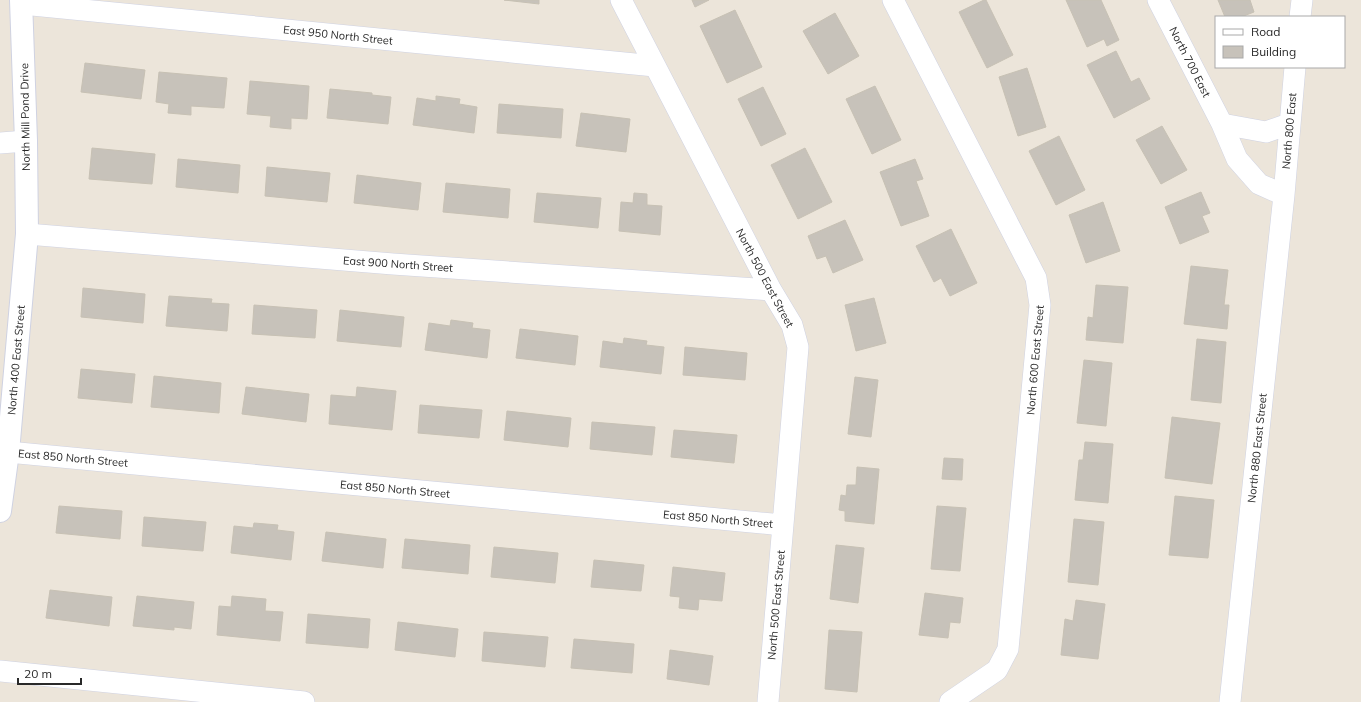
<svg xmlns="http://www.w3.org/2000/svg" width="1361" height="702" font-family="Mulish,sans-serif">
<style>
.building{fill:#c7c2ba;stroke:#c7c1b4}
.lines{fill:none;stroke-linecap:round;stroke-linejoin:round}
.minor-casing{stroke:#cfd2e2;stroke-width:22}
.secondary-casing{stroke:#cfd2e2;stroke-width:24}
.minor{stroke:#fff;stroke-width:21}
.secondary{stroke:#fff;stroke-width:22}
.labels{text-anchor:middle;stroke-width:3;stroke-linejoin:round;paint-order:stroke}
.street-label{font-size:11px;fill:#292929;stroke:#fff}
</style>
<rect width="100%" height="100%" fill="#ece5da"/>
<path class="building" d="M504,0H539V4Z
M692,0H709L695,7Z
M984,0H986L1013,55L987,68L959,12Z
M1066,0H1101L1119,40L1107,46L1104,39L1087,47Z
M1218,0H1250L1254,12L1241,17H1225Z
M735,10L762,67L727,83L700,26Z
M835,13L859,56L828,74L803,31Z
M1116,51L1131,82L1139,78L1150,99L1114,118L1087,65Z
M85,63L145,70L141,99L81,92Z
M1027,68L1046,127L1018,136L999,77Z
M159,72L227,78L224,108L191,106V115L168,113L169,104L156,102Z
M250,81L309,86L307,119L291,118V129L270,127L271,116L247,114Z
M875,86L901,140L872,154L846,99Z
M763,87L786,134L761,146L738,99Z
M330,89L372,93V95L391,97L388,124L327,118Z
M436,96L460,99L459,104L477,107L474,133L413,125L417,98L436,101Z
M499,104L563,109L561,138L497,133Z
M581,113L630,119L626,152L576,146Z
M1162,126L1187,170L1161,184L1136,140Z
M1059,136L1085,190L1056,205L1029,151Z
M92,148L155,154L152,184L89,179Z
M805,148L832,202L798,219L771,165Z
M178,159L240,165L238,193L176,187Z
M915,159L923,179L916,181L929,216L901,226L880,172Z
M267,167L330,173L327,202L265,196Z
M357,175L421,183L418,210L354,203Z
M446,183L510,189L508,218L443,212Z
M1201,192L1210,213L1202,216L1209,232L1180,244L1165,207Z
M537,193L601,198L598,228L534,222Z
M634,193L647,194V205L662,206L660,235L619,231L621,202L633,203Z
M1103,202L1120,251L1086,263L1069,215Z
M845,220L863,260L833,273L826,256L817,259L808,236Z
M951,229L977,283L950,296L941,278L934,282L916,246Z
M1191,266L1228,270L1224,305H1229L1227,329L1184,324Z
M1096,285L1128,287L1123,343L1086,340L1088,317L1093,318Z
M83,288L145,294L143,323L81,317Z
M169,296L212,299L211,303L229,304L227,331L166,326Z
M874,298L886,343L856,351L845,305Z
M254,305L317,310L315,338L252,334Z
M340,310L404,317L401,347L337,341Z
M451,320L473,323L472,328L490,330L487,358L425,350L429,323L450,326Z
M520,329L578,336L575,365L516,358Z
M624,338L647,341L646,345L664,347L661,374L600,367L603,341L623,344Z
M1197,339L1226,342L1221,403L1191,400Z
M685,347L747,353L745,380L683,375Z
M1084,360L1112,363L1106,426L1077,423Z
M81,369L135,374L132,403L78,398Z
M154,376L221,383L219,413L151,407Z
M855,377L878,380L871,437L848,434Z
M246,387L309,394L306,422L242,414Z
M357,387L396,391L392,430L329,424L331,395L356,397Z
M420,405L482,410L479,438L418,433Z
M507,411L571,418L568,447L504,440Z
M1172,417L1220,423L1212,484L1165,478Z
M592,422L655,427L652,455L590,449Z
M674,430L737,435L734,463L671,457Z
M1085,442L1113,444L1108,503L1075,500L1079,460H1083Z
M944,458L963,459L962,480L942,479Z
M857,467L879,469L874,524L845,521V511L839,510L841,495L846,496L847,485H856Z
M1175,496L1214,500L1208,558L1169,555Z
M59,506L122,511L120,539L56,533Z
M937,506L966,508L960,571L931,569Z
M144,517L206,522L203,551L142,546Z
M1074,519L1104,522L1098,585L1068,582Z
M254,523L278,525L277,530L294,532L291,560L231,553L234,526L253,528Z
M326,532L386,539L383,568L322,561Z
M405,539L470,545L468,574L402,568Z
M836,545L864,548L858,603L830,599Z
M494,547L558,553L555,583L491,577Z
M594,560L644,565L641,591L591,587Z
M673,567L725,573L722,601L699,599L698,610L679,608L680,597L670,596Z
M50,590L112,597L109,626L46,618Z
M925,593L963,598L960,623L950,622L948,638L919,635Z
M137,596L194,602L191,629L174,627V630L133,626Z
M232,596L266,599L265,611L283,612L280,641L217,635L219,606L231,607Z
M1076,600L1105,604L1098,659L1061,655L1065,619L1073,621Z
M308,614L370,619L368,648L306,643Z
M398,622L458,629L455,657L395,650Z
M829,630L862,632L857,692L825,689Z
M484,632L548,637L545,667L482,661Z
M574,639L634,644L632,673L571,668Z
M670,650L713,656L709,685L667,679Z"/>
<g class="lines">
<g class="minor-casing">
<path id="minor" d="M621,0L771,290L792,325L798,347L768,702
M893,0L1036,278L1040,305L1008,649L997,670L950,702
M1158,0L1222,124L1237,159L1259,184L1284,195
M22,4L655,66
M1300,17L1302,0
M1222,124L1266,132L1289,124
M0,143L26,141
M27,234L393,264L771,290
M8,452L783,525
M0,671L304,702
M1230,702L1284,195L1295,67"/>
</g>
<g class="secondary-casing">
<path id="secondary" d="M0,511L8,452L27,234L26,141L21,0"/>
</g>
<use href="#minor" class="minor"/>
<use href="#secondary" class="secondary"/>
</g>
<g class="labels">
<g class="street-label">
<text transform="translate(338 35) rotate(6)" y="4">East 950 North Street</text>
<text transform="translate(1190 62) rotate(63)" y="4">North 700 East</text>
<text transform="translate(25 117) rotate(-91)" y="4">North Mill Pond Drive</text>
<text transform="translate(1289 131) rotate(-85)" y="4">North 800 East</text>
<text transform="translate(398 264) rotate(4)" y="4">East 900 North Street</text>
<text transform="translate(765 278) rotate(62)" y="4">North 500 East Street</text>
<text transform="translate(16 360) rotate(-85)" y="4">North 400 East Street</text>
<text transform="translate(1035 360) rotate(-85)" y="4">North 600 East Street</text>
<text transform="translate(1257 448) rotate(-84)" y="4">North 880 East Street</text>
<text transform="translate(73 458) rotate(5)" y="4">East 850 North Street</text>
<text transform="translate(395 489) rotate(5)" y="4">East 850 North Street</text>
<text transform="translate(718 519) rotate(5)" y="4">East 850 North Street</text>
<text transform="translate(776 605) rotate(-85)" y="4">North 500 East Street</text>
</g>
</g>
<rect x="1215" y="16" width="130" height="52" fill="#ffffff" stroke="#a9a9a9"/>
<rect x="1223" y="29" width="20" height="6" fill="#ffffff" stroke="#a9a9a9"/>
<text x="1251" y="36" font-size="12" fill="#292929">Road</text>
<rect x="1223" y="46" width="20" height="12" fill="#c7c2ba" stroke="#a9a9a9"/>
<text x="1251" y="56" font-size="12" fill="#292929">Building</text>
<path d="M18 678v6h63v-6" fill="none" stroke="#292929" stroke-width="2"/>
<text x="24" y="678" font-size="12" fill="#292929" stroke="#ffffff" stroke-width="3" paint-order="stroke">20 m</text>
</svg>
